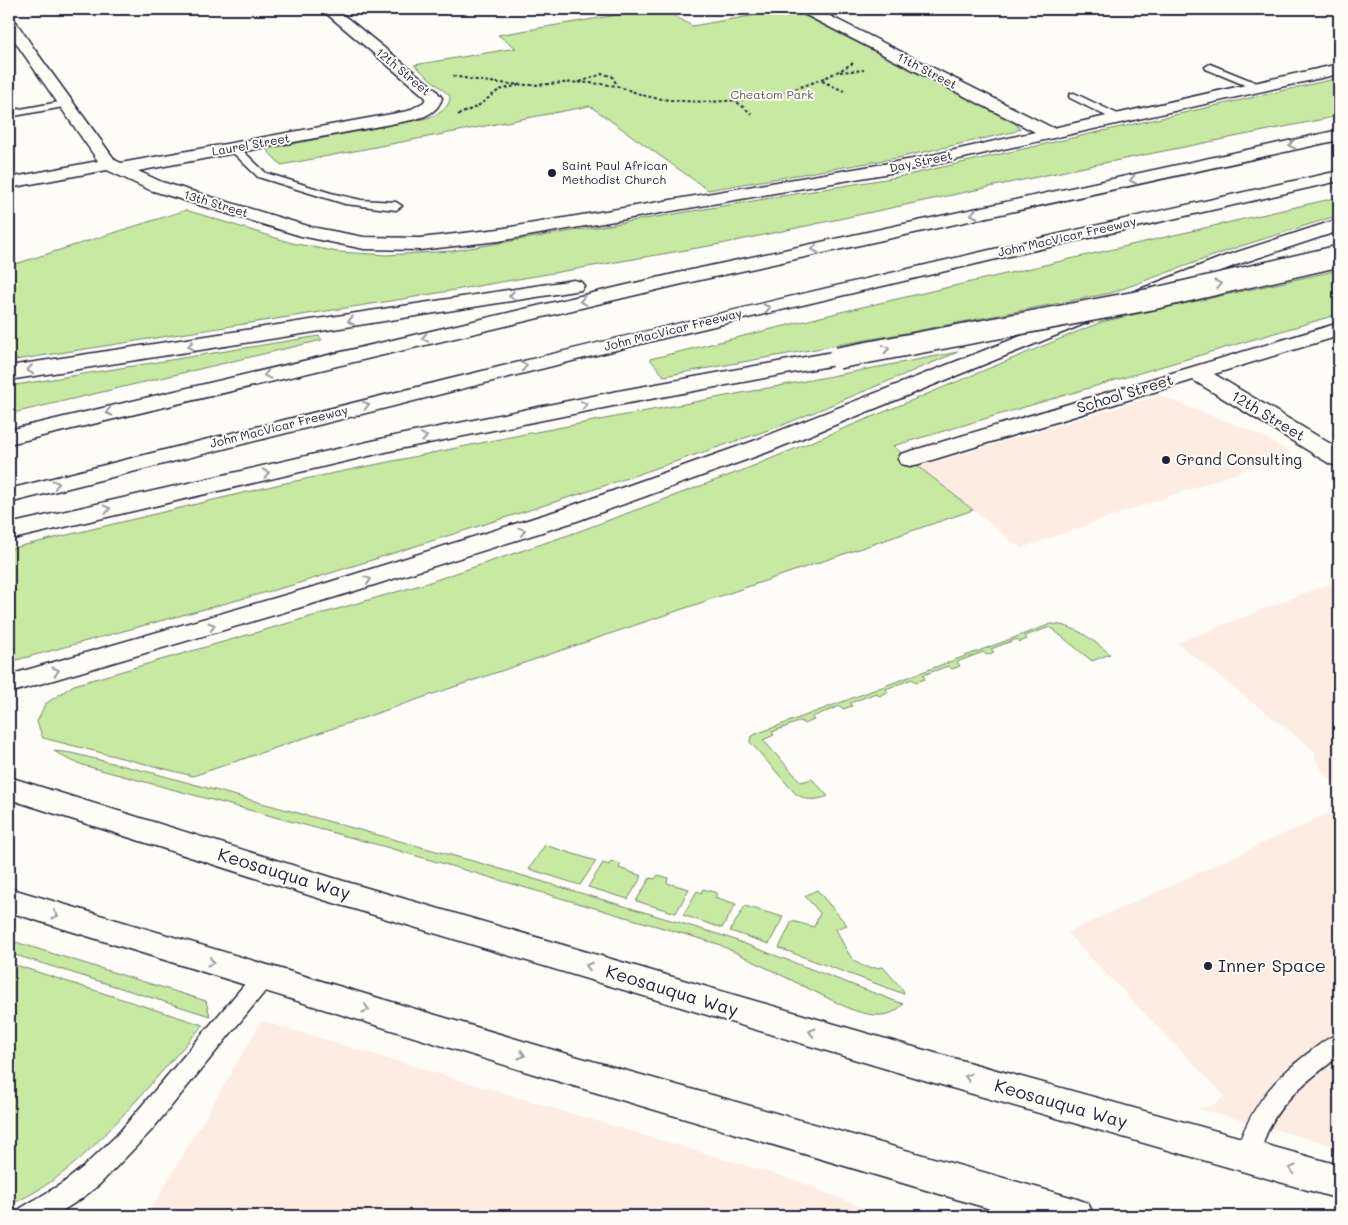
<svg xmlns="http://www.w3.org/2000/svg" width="1348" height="1225" font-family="Mali,sans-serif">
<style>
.built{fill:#fdece1}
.green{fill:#c7e9a2;stroke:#74866e}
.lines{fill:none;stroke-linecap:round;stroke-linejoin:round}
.service-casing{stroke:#22223b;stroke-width:3}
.minor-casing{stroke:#22223b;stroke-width:3}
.secondary-casing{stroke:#22223b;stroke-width:3}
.motorway-casing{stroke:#22223b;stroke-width:3}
.path{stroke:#22223b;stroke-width:2;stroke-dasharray:3 2.5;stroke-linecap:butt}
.service{fill:#fdfcf7;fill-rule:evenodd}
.minor{fill:#fdfcf7;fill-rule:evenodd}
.secondary{fill:#fdfcf7;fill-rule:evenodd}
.motorway{fill:#fdfcf7;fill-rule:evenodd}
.motorway-bridge-casing{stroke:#22223b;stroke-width:24;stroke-linecap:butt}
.motorway-bridge{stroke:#fdfcf7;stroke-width:21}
.oneway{stroke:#9a9aa2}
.poi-dot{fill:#22223b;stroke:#fdfcf7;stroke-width:2}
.labels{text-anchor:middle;stroke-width:4;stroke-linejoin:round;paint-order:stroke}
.far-street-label{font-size:12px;fill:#22223b;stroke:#fdfcf7}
.far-park-label{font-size:12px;fill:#545e5a;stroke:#fdfcf7}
.far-poi-label{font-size:12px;fill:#22223b;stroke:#fdfcf7;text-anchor:start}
.street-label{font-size:15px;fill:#22223b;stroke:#fdfcf7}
.poi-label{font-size:15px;fill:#22223b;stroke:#fdfcf7;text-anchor:start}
.near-street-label{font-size:18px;fill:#22223b;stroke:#fdfcf7}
.near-poi-label{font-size:18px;fill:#22223b;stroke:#fdfcf7;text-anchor:start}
</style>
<rect width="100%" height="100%" fill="#fdfcf7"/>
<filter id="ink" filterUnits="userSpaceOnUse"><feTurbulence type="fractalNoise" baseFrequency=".02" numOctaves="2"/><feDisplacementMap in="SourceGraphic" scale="10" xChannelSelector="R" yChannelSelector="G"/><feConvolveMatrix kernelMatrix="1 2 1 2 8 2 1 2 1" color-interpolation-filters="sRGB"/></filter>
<g filter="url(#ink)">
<path class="built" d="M1160,396L1246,429L1269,440L1291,454L1021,548L919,467L1153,397Z
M1339,580V789L1322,770L1315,758V751L1177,643Z
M1339,809V1147L1197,1108L1209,1107L1218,1102L1224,1095L1067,933Z
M262,1021L800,1182L882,1216H147Z"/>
<path class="green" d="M653,9H663L692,26L791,9L1016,124L1020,129L1013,132L897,158L708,190L590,106L281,165L266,149L402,123C418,120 450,117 450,96L414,65L516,48L498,35Z
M1339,78V116L1084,167L726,243L403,299L9,361V266L186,210L292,243L338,252L387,255L452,251L903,176Z
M1339,197V215L1238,247L1111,293L911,332L664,376L650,359L845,311Z
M1339,270V314L893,446L973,510L193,776L43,738L37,722L45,704L74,685L424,584L577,532L746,469L1101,322Z
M319,336L322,340L9,414V386Z
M958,352L783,425L586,492L293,585L9,662V549L276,485L515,436Z
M1051,624C1076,625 1091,639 1110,654L1092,661L1050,627L1025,636L1027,639L1020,642L1017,639L991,649L994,652L987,655L983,652L957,662L960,666L952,669L948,666L923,675L925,679L916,682L912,679L886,689L888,692L879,696L876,693L850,703L852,706L843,709L840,706L812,717L814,720L804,724L801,721L772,732L774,735L763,740L801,782L812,779L828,796C815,801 806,801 795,793L750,742L751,737L756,734Z
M54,751L71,753L153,773L487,865L724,936L903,1004C889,1021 868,1015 850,1009L718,944L386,847L86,766L69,760Z
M545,845L596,861L580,885L529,869Z
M611,861L621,864L619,868L642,876L628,899L588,887L603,863L609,865Z
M658,875L668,878L667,883L689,889L676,913L636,901L650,878L655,879Z
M703,889L717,893L715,897L736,904L722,928L683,915L697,891L701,893Z
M817,890L847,925L836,929C848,953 853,972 883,967L903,990L904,994L779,948L792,921L814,927L820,913L805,896Z
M745,906L783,917L769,944L730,931Z
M9,940L206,1001L210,1016L9,953Z
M9,963L203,1025C180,1051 158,1076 135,1102C97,1144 61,1183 9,1205Z"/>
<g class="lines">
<g class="service-casing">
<path id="service" d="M1210,64L1262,85L1263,87L1258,90L1254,89L1206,69L1205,67Z
M1074,93L1122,116L1123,118L1122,120H1114L1070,98L1069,96L1070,94Z
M65,101L69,102L70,104L69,106L9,117V111Z
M234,145L238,146L266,173L331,193L361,200L396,202L402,206L396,210L345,204L258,177L230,150L228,148Z
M263,969L271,972L274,978L271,984L151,1131L100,1184L81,1199L54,1216H17L21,1208L63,1183L82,1168L117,1135L255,972Z
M1339,1034V1056C1314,1076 1286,1095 1271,1124C1264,1136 1262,1151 1256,1164L1247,1167L1238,1164L1234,1156C1250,1110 1268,1084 1307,1054C1317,1047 1327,1037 1339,1034Z"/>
</g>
<g class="minor-casing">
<path id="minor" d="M321,9H336L435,89L442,98C438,112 425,117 412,120L138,171L162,182L311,227L364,237L420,238L499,229L919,158L1035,132L800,12L798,9H816L1053,128L1339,64V74L919,168L499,241L420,250L364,249L301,236L150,190L107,170L9,188V178L98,161L9,33V18L14,19L35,50L115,160L121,163L408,111L424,102L426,98L423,95Z
M1339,323V336L1214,374L1339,449V466L1330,464L1193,380L919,464L910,466L901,464L898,459L901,454Z"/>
</g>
<g class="secondary-casing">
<path id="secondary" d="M9,777L340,880L917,1048L1339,1165V1199L917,1078L324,900L9,799Z
M9,888L550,1049L1074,1198L1088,1203L1094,1216H1014L550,1079L9,912Z"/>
</g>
<g class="motorway-casing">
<path id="motorway" d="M1339,130V140L682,284L9,444V430L682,272Z
M1339,171V181L1005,257L672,336L9,503V489C451,377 894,269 1339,171Z
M1339,219V231L1239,264L1144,301L1137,303L1130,301L1127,297L1130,293L1225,256Z
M574,280L581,282L584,286L581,290L9,380V366Z
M1092,308L1099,310L1102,314L1099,318L768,452L577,521L339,596L9,693V675L320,585L559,510L751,442Z
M838,351L846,353L849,358L846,363L618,405L394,450L9,540V524L394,436L618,391Z"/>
</g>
<path class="path" d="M840,72L864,70
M453,76C478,81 503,84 528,85C549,85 568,81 589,83C599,84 609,84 619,87C631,90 642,96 655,98C721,108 796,98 853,63
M822,81L844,91
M580,82L602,74L612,76L618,87
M733,99L752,114
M458,115L478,106L499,90L519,85"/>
<use href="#service" class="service"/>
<use href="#minor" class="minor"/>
<use href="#secondary" class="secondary"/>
<use href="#motorway" class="motorway"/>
<g class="motorway-bridge-casing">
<path id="motorway-bridge" d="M838,358L1152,299L1339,256"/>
</g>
<use href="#motorway-bridge" class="motorway-bridge"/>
</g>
<defs><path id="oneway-chevron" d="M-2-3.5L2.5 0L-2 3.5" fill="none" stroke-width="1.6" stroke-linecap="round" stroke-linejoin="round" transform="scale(1.25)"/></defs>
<g class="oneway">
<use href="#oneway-chevron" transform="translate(1292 145) rotate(168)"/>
<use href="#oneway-chevron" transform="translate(1133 180) rotate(168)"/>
<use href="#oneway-chevron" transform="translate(974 214) rotate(168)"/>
<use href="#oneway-chevron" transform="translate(815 249) rotate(168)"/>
<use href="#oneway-chevron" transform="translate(1218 284) rotate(-13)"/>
<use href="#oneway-chevron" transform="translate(512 296) rotate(171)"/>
<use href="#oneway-chevron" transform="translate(583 301) rotate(167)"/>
<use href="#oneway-chevron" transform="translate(767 308) rotate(-14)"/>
<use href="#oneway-chevron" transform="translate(351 321) rotate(171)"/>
<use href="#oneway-chevron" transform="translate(425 338) rotate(167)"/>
<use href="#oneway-chevron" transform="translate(191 346) rotate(172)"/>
<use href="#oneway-chevron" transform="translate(886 349) rotate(-10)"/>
<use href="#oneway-chevron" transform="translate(524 366) rotate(-14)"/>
<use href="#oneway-chevron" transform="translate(30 370) rotate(171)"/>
<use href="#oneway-chevron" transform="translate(267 375) rotate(167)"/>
<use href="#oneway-chevron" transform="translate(366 405) rotate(-14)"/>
<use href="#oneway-chevron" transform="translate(584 405) rotate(-11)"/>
<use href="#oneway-chevron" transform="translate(109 412) rotate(166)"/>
<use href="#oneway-chevron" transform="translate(424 437) rotate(-11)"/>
<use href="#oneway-chevron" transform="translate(266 473) rotate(-13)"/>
<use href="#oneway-chevron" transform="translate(56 484) rotate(-14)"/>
<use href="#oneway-chevron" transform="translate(107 509) rotate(-13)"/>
<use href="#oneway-chevron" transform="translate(522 531) rotate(-19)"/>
<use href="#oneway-chevron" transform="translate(368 580) rotate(-17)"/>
<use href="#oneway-chevron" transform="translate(212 626) rotate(-16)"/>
<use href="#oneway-chevron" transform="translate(56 671) rotate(-16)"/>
<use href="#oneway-chevron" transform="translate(55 915) rotate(17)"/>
<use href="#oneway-chevron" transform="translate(211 962) rotate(17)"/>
<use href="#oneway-chevron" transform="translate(589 966) rotate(-163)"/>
<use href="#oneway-chevron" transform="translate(366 1009) rotate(17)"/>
<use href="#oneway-chevron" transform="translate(812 1032) rotate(-163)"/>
<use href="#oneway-chevron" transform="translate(522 1055) rotate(17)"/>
<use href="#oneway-chevron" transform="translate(968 1077) rotate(-164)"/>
<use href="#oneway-chevron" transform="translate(1292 1169) rotate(-164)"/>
</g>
</g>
<g class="poi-dot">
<circle cx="552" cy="173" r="5"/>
<circle cx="1166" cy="460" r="5"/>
<circle cx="1208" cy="966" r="5"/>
</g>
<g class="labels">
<g class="far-street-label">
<text transform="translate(927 71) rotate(27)" y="4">11th Street</text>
<text transform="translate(403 72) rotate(40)" y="4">12th Street</text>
<text transform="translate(251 145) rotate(-10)" y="4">Laurel Street</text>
<text transform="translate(921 162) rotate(-12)" y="4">Day Street</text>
<text transform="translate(216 204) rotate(17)" y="4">13th Street</text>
<text transform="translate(1067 237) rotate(-13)" y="4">John MacVicar Freeway</text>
<text transform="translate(673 330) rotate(-14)" y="4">John MacVicar Freeway</text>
<text transform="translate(279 427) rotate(-14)" y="4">John MacVicar Freeway</text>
</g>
<g class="far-park-label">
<text x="772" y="99">Cheatom Park</text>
</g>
<g class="far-poi-label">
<text x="562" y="170">Saint Paul African<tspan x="562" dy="14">Methodist Church</tspan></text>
</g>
<g class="street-label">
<text transform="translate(1125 394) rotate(-17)" y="5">School Street</text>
<text transform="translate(1268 416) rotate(31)" y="5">12th Street</text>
</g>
<g class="poi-label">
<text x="1176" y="465">Grand Consulting</text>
</g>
<g class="near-street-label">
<text transform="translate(284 874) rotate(17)" y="6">Keosauqua Way</text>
<text transform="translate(672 991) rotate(17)" y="6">Keosauqua Way</text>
<text transform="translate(1061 1104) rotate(16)" y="6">Keosauqua Way</text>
</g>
<g class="near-poi-label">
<text x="1218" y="972">Inner Space</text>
</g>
</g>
<rect width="1348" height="1225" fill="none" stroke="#fdfcf7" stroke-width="30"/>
<rect x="15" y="15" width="1318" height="1195" fill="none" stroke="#22223b" stroke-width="2" filter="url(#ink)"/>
</svg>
